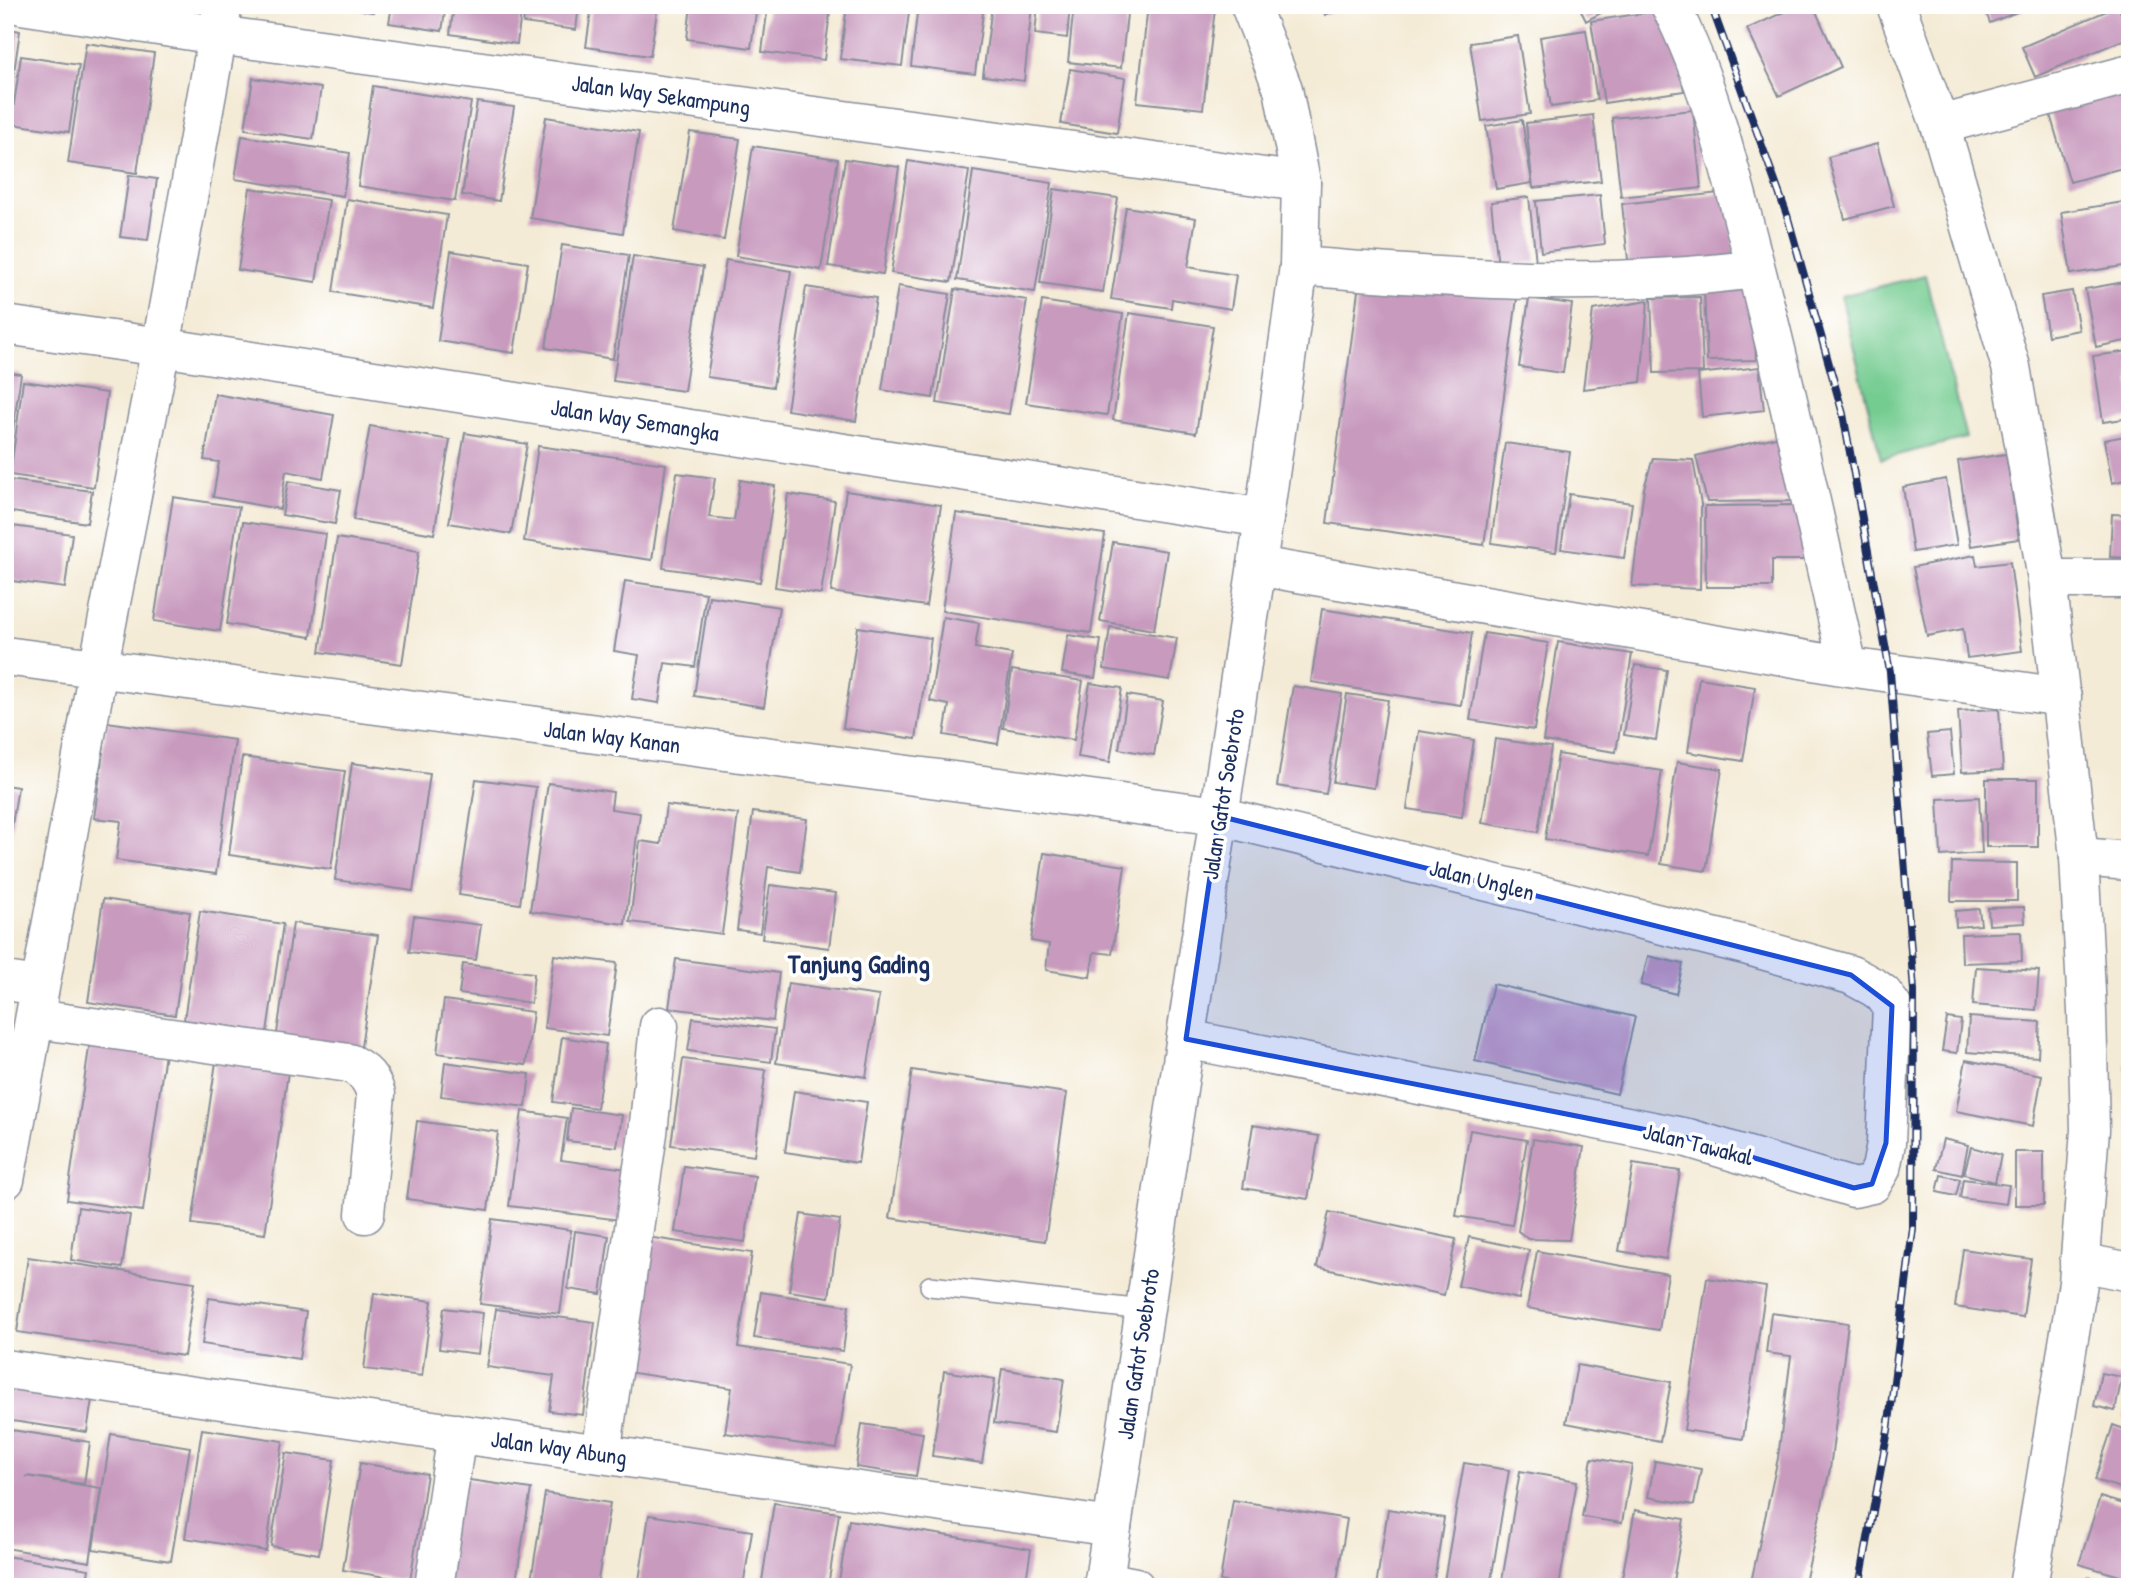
<svg xmlns="http://www.w3.org/2000/svg" width="2135" height="1592" font-family="'Patrick Hand',sans-serif">
<style>
.green{fill:#75cc91;stroke:#487e78;stroke-width:2}
.building{fill:#c89abe}
.lines{fill:none;stroke-linecap:round;stroke-linejoin:round}
.lane-casing{stroke:#888d9a;stroke-width:22}
.street-casing{stroke:#888d9a;stroke-width:41}
.secondary-casing{stroke:#888d9a;stroke-width:41}
.primary-casing{stroke:#888d9a;stroke-width:41}
.lane{stroke:#fff;stroke-width:19}
.street{stroke:#fff;stroke-width:38}
.secondary{stroke:#fff;stroke-width:38}
.primary{stroke:#fff;stroke-width:38}
.rail-casing{stroke:#1b2f5e;stroke-width:8}
.rail{stroke:#fff;stroke-width:5;stroke-dasharray:16;stroke-linecap:butt}
.marked{fill:#1d4ed8;fill-opacity:0.2;stroke:#1d4ed8;stroke-width:5;stroke-linejoin:round}
.labels{text-anchor:middle;stroke-width:7;stroke-linejoin:round;paint-order:stroke}
.street-label{font-size:23px;fill:#1b2f5e;stroke:#fff}
.quarter-label{font-size:26px;font-weight:bold;fill:#1b2f5e;stroke:#fff}
</style>
<rect width="100%" height="100%" fill="#fff"/>
<filter id="ink" filterUnits="userSpaceOnUse"><feTurbulence type="fractalNoise" baseFrequency=".0143" numOctaves="2"/><feDisplacementMap in="SourceGraphic" scale="14" xChannelSelector="R" yChannelSelector="G"/><feConvolveMatrix kernelMatrix="1 2 1 2 8 2 1 2 1" color-interpolation-filters="sRGB"/></filter>
<filter id="wash" filterUnits="userSpaceOnUse"><feTurbulence type="fractalNoise" baseFrequency=".00686" numOctaves="4" result="noise"/><feDisplacementMap in="SourceGraphic" scale="28" xChannelSelector="R" yChannelSelector="G"/><feGaussianBlur stdDeviation="1.57" result="paint"/><feColorMatrix in="noise" values="0 0 0 0 0 0 0 0 0 0 0 0 0 0 0 0 0 1.4 0 .05"/><feComposite in="paint" operator="in"/></filter>
<g filter="url(#wash)">
<rect width="100%" height="100%" fill="#f4ebd6"/>
<path class="green" d="M1925,275L1966,438L1881,459L1841,296Z"/>
<g id="blocks">
<path class="building" d="M334,5H374L373,12Z
M392,5H446L442,31L389,23Z
M454,5H522L517,44L450,34Z
M526,5H579L576,30L523,23Z
M592,5H658L650,56L586,47Z
M691,5H757L751,48L687,39Z
M768,5H831L824,60L762,52Z
M847,5H910L902,66L840,59Z
M918,5H984L975,74L911,66Z
M992,5H1032L1024,81L983,76Z
M1038,5H1070L1067,38L1035,34Z
M1074,5H1128L1121,68L1068,62Z
M1148,5H1184L1215,9L1203,109L1137,102Z
M1321,5H1348L1325,15Z
M1578,5H1616L1586,21Z
M1799,5H1813L1841,67L1779,96L1747,29Z
M1983,5H2034L1990,23Z
M2118,6L2130,37L2035,77L2022,47Z
M1671,9L1684,91L1604,103L1591,21Z
M5,28L20,31L7,119H5Z
M1586,30L1597,100L1551,107L1540,37Z
M1518,36L1530,114L1482,121L1470,43Z
M86,43L154,53L137,173L68,163Z
M21,56L79,65L69,132L11,124Z
M1070,69L1125,78L1117,133L1061,124Z
M253,78L321,88L313,139L245,129Z
M373,86L471,102L455,201L358,186Z
M2124,91L2130,112V166L2070,182L2049,111Z
M477,102L514,107L499,201L462,195Z
M1693,110L1701,188L1621,197L1612,118Z
M1593,115L1601,181L1533,188L1526,123Z
M546,117L639,132L623,233L530,218Z
M1522,120L1532,183L1496,189L1486,126Z
M690,132L740,139L724,240L674,231Z
M242,136L350,153L343,196L235,179Z
M1877,144L1894,206L1845,219L1828,157Z
M753,146L838,159L821,270L736,256Z
M845,159L899,167L883,274L828,266Z
M908,161L969,171L951,282L891,273Z
M973,171L1052,183L1035,292L957,280Z
M129,175L157,179L148,240L120,237Z
M250,188L329,200L316,282L238,270Z
M1054,189L1118,198L1103,292L1040,283Z
M1728,192L1735,258L1629,269L1622,204Z
M1600,195L1605,244L1541,252L1536,201Z
M1529,197L1536,262L1498,266L1491,202Z
M347,199L447,215L433,308L333,292Z
M2130,201V265L2071,274L2061,212Z
M1126,207L1196,218L1188,267L1236,275L1231,309L1172,299L1171,308L1111,299Z
M562,245L629,255L613,359L546,348Z
M451,251L528,263L514,353L438,341Z
M633,256L703,267L684,391L613,381Z
M726,260L791,271L773,387L707,377Z
M1360,276L1517,298L1484,545L1327,523Z
M2130,281V340L2096,347L2085,289Z
M898,286L950,294L933,398L882,390Z
M1753,286L1756,360L1707,361L1704,288Z
M806,287L876,298L856,421L787,410Z
M955,289L1027,300L1009,414L937,403Z
M2072,291L2079,330L2048,336L2041,296Z
M1700,297L1703,372L1654,373L1651,298Z
M1529,298L1572,304L1563,373L1519,367Z
M1042,301L1123,314L1107,415L1026,403Z
M1648,301L1641,382L1583,389L1593,310Z
M1129,313L1213,326L1196,433L1113,420Z
M2130,351V418L2103,422L2093,356Z
M1759,367L1764,410L1702,417L1698,374Z
M5,372L21,374L7,471H5Z
M23,381L107,393L94,487L10,475Z
M215,394L334,415L323,478L286,471L280,509L213,497L219,462L204,460Z
M370,426L450,440L434,534L353,520Z
M465,433L527,444L511,534L449,523Z
M2130,435V479L2112,483L2104,440Z
M1780,436L1792,501L1707,502L1696,456Z
M1505,443L1570,452L1556,552L1491,543Z
M538,446L666,464L652,560L524,541Z
M2006,454L2019,539L1971,546L1958,461Z
M1653,458L1693,460L1701,504L1700,589L1632,586L1644,488Z
M677,473L715,478L709,517L734,520L740,480L775,486L760,582L663,568Z
M1946,479L1957,545L1913,552L1903,487Z
M9,480L92,491L87,523L5,511Z
M288,481L341,490L335,524L282,515Z
M846,491L941,505L926,606L831,592Z
M788,494L835,501L821,594L775,587Z
M1569,494L1632,503L1624,558L1561,549Z
M173,497L239,507L220,631L154,621Z
M1806,505V560H1772V587H1706L1705,506Z
M956,513L1105,534L1091,633L942,611Z
M2112,514L2130,515V558L2110,557Z
M243,522L326,534L311,637L227,624Z
M5,525L72,534L65,588L5,580Z
M337,538L419,551L402,664L320,652Z
M1113,542L1167,551L1154,630L1100,621Z
M1975,555L1977,566L2010,562L2022,651L1967,658L1963,629L1927,636L1913,567Z
M625,581L706,593L695,667L665,663L659,703L632,699L639,655L614,651Z
M709,596L779,607L764,707L694,696Z
M1322,609L1472,633L1461,705L1311,682Z
M943,617L979,623L975,648L1012,654L998,744L944,735L949,705L930,701Z
M858,627L931,638L916,739L843,728Z
M1110,627L1177,638L1170,680L1104,669Z
M1484,633L1548,643L1534,730L1470,720Z
M1068,635L1101,640L1095,678L1062,673Z
M1558,642L1632,654L1616,752L1543,741Z
M1635,665L1667,670L1656,740L1624,735Z
M1012,670L1083,681L1074,740L1003,728Z
M1699,678L1755,687L1743,761L1688,752Z
M1090,683L1122,688L1110,762L1078,757Z
M1293,686L1342,694L1326,794L1277,786Z
M1347,694L1388,700L1374,788L1333,782Z
M1127,695L1163,701L1154,755L1119,749Z
M1999,709L2003,770L1962,772L1958,711Z
M107,722L235,740L216,874L116,860L121,821L94,818Z
M1419,731L1474,740L1462,817L1407,809Z
M1950,732L1954,774L1932,776L1927,734Z
M1495,739L1551,747L1538,832L1482,823Z
M1558,754L1662,771L1648,856L1545,839Z
M242,757L345,771L331,869L229,855Z
M1677,762L1722,769L1706,871L1661,864Z
M352,763L430,774L413,891L335,880Z
M476,779L536,787L520,904L459,895Z
M1986,779H2038V847H1986Z
M548,783L613,792L611,809L640,813L625,924L530,911Z
M5,785L18,787L7,856L5,855Z
M1979,797L1982,853L1941,856L1938,799Z
M666,805L738,814L722,934L630,922L640,841L661,844Z
M753,812L807,819L800,872L768,867L760,933L737,930Z
M1044,853L1125,866L1112,954L1094,952L1090,977L1046,970L1049,944L1031,941Z
M1952,862L2017,863V901H1951Z
M770,885L836,893L829,948L762,939Z
M103,899L190,912L175,1015L88,1002Z
M2024,907L2025,923L1989,925L1988,908Z
M1979,909L1981,925L1956,927L1955,911Z
M200,911L283,924L267,1032L184,1020Z
M414,916L481,925L476,960L409,952Z
M293,923L378,935L360,1053L276,1040Z
M2021,932L2022,961L1962,963L1961,934Z
M554,955L617,963L607,1036L544,1028Z
M1648,956L1683,964L1676,994L1641,985Z
M676,959L779,973L773,1021L669,1008Z
M463,964L534,973L531,1003L459,994Z
M1976,967L2039,971L2036,1010L1973,1005Z
M788,983L879,996L866,1077L776,1063Z
M1493,984L1635,1017L1617,1094L1475,1061Z
M444,1000L533,1012L526,1065L437,1053Z
M1969,1017L2040,1022L2038,1057L1967,1052Z
M693,1018L775,1029L771,1062L688,1051Z
M1947,1018L1961,1020L1957,1053L1942,1051Z
M91,1034L166,1046L143,1211L67,1200Z
M562,1037L606,1044L597,1108L553,1102Z
M2128,1045H2130V1070L2125,1069Z
M683,1059L766,1070L754,1156L671,1145Z
M1966,1060L2042,1075L2033,1126L1956,1111Z
M216,1062L288,1072L265,1234L192,1224Z
M445,1062L530,1074L526,1107L441,1096Z
M912,1070L1067,1093L1045,1241L890,1218Z
M794,1091L867,1102L858,1163L785,1152Z
M571,1108L622,1115L617,1147L567,1141Z
M522,1111L567,1118L561,1160L627,1169L620,1220L509,1206Z
M417,1121L498,1132L488,1210L407,1199Z
M1253,1125L1319,1136L1308,1199L1243,1188Z
M1470,1130L1527,1140L1512,1225L1456,1216Z
M1533,1139L1584,1147L1569,1240L1528,1239L1518,1231Z
M1943,1139L1968,1145L1962,1175L1936,1169Z
M1971,1147L2001,1155L1995,1182L1964,1174Z
M2015,1152H2044V1205H2015Z
M1633,1164L1680,1171L1666,1259L1619,1251Z
M684,1166L755,1176L745,1242L675,1232Z
M1941,1175L1960,1179L1956,1196L1937,1192Z
M1963,1179L2009,1185L2006,1204L1960,1198Z
M78,1207L130,1215L122,1268L71,1260Z
M1329,1212L1456,1239L1444,1295L1317,1267Z
M801,1214L840,1220L829,1297L789,1291Z
M492,1219L571,1230L560,1314L480,1304Z
M575,1231L609,1236L601,1294L568,1289Z
M647,1237L752,1253L738,1347L850,1364L837,1449L725,1433L732,1388L627,1372Z
M1469,1237L1529,1250L1519,1299L1458,1286Z
M1963,1249L2031,1259L2023,1317L1955,1307Z
M1537,1251L1668,1274L1659,1330L1527,1308Z
M28,1257L195,1282L184,1356L17,1332Z
M1707,1278L1766,1287L1743,1439L1684,1430Z
M761,1292L849,1306L843,1351L754,1338Z
M374,1293L432,1301L422,1376L364,1369Z
M209,1298L306,1312L299,1359L202,1344Z
M444,1308L483,1313L478,1354L439,1349Z
M496,1309L595,1322L583,1415L549,1411L554,1376L487,1367Z
M1771,1313L1848,1323L1830,1469L1804,1587H1750L1778,1458L1791,1356L1766,1353Z
M2129,1331H2130V1364L2121,1362Z
M1577,1365L1671,1382L1660,1441L1566,1423Z
M1002,1369L1064,1379L1056,1432L994,1423Z
M944,1371L995,1379L982,1463L932,1456Z
M2101,1373L2122,1377L2115,1411L2094,1406Z
M5,1379L93,1393L87,1432L5,1420Z
M2129,1401H2130V1420L2124,1418Z
M862,1424L923,1433L916,1476L856,1467Z
M2113,1425L2130,1431V1491L2095,1480Z
M5,1429L90,1442L84,1484L26,1476L101,1488L90,1562L5,1548Z
M202,1429L283,1441L266,1551L185,1538Z
M111,1434L190,1447L171,1561L93,1549Z
M286,1453L334,1460L319,1554L271,1546Z
M1592,1458L1632,1465L1622,1523L1582,1517Z
M1655,1461L1701,1469L1694,1505L1648,1497Z
M360,1463L427,1474L410,1581L343,1570Z
M1464,1463L1509,1470L1490,1587H1443Z
M1520,1471L1577,1481L1559,1587H1501Z
M456,1478L531,1489L515,1587H439Z
M545,1493L610,1503L597,1587H530Z
M2100,1497L2130,1506V1579L2079,1564Z
M1233,1500L1347,1519L1336,1587H1252L1220,1581Z
M774,1503L839,1513L828,1587H761Z
M1388,1509L1444,1518L1433,1587H1376Z
M1635,1510L1684,1519L1672,1587H1645L1621,1583Z
M649,1515L752,1531L743,1587H638Z
M849,1520L1031,1549L1025,1587H838Z
M5,1556L89,1569L86,1587H5Z
M2089,1577L2122,1586V1587H2086Z"/>
</g>
</g>
<g filter="url(#ink)">
<use href="#blocks" fill-opacity="0" stroke="#888d9a" stroke-width="2"/>
<g class="lines">
<g class="lane-casing">
<path id="lane" d="M930,1286L1144,1310"/>
</g>
<g class="street-casing">
<path id="street" d="M21,5L217,35L1301,182
M1670,5C1708,79 1728,162 1749,242C1786,383 1816,525 1848,667
M1940,125L2130,74
M1299,266C1454,279 1601,289 1756,269
M5,325L161,347L1264,518
M1257,566L1848,667L2062,697
M2047,579H2130
M5,656L1219,816L1745,945L1851,975L1875,988L1883,994L1892,1006L1886,1143L1881,1169L1872,1184L1854,1188L1688,1138L1186,1039
M2079,857L2130,861
M5,981L40,986
M36,1019L349,1063C365,1071 371,1078 376,1094L365,1214
M5,1180L98,669L161,347L223,5
M2079,1262L2130,1272
M5,1369L1112,1527
M601,1454L648,1133L659,1026
M1104,1581L1135,1587
M434,1587L457,1433"/>
</g>
<g class="secondary-casing">
<path id="secondary" d="M1896,5L1940,125L2011,367L2047,579L2079,857L2087,1011L2090,1130L2078,1283L2028,1587"/>
</g>
<g class="primary-casing">
<path id="primary" d="M1103,1587L1264,518L1299,266L1301,182L1283,89L1250,5"/>
</g>
<use href="#lane" class="lane"/>
<use href="#street" class="street"/>
<use href="#secondary" class="secondary"/>
<use href="#primary" class="primary"/>
<g class="rail-casing">
<path id="rail" d="M1711,5L1787,215L1843,414L1890,672L1914,991L1913,1228L1888,1430L1859,1587"/>
</g>
<use href="#rail" class="rail"/>
</g>
</g>
<path class="marked" d="M1219,816L1851,975L1892,1006L1886,1143L1872,1184L1854,1188L1688,1138L1186,1039Z"/>
<g class="labels">
<g class="street-label">
<text transform="translate(661 95) rotate(8)" y="8">Jalan Way Sekampung</text>
<text transform="translate(635 420) rotate(9)" y="8">Jalan Way Semangka</text>
<text transform="translate(612 737) rotate(7)" y="8">Jalan Way Kanan</text>
<text transform="translate(1223 794) rotate(-81)" y="8">Jalan Gatot Soebroto</text>
<text transform="translate(1482 880) rotate(14)" y="8">Jalan Unglen</text>
<text transform="translate(1698 1144) rotate(14)" y="8">Jalan Tawakal</text>
<text transform="translate(1138 1354) rotate(-81)" y="8">Jalan Gatot Soebroto</text>
<text transform="translate(559 1448) rotate(8)" y="8">Jalan Way Abung</text>
</g>
<g class="quarter-label">
<text x="859" y="973">Tanjung Gading</text>
</g>
</g>
<rect width="2135" height="1592" fill="none" stroke="#fff" stroke-width="28"/>
</svg>
